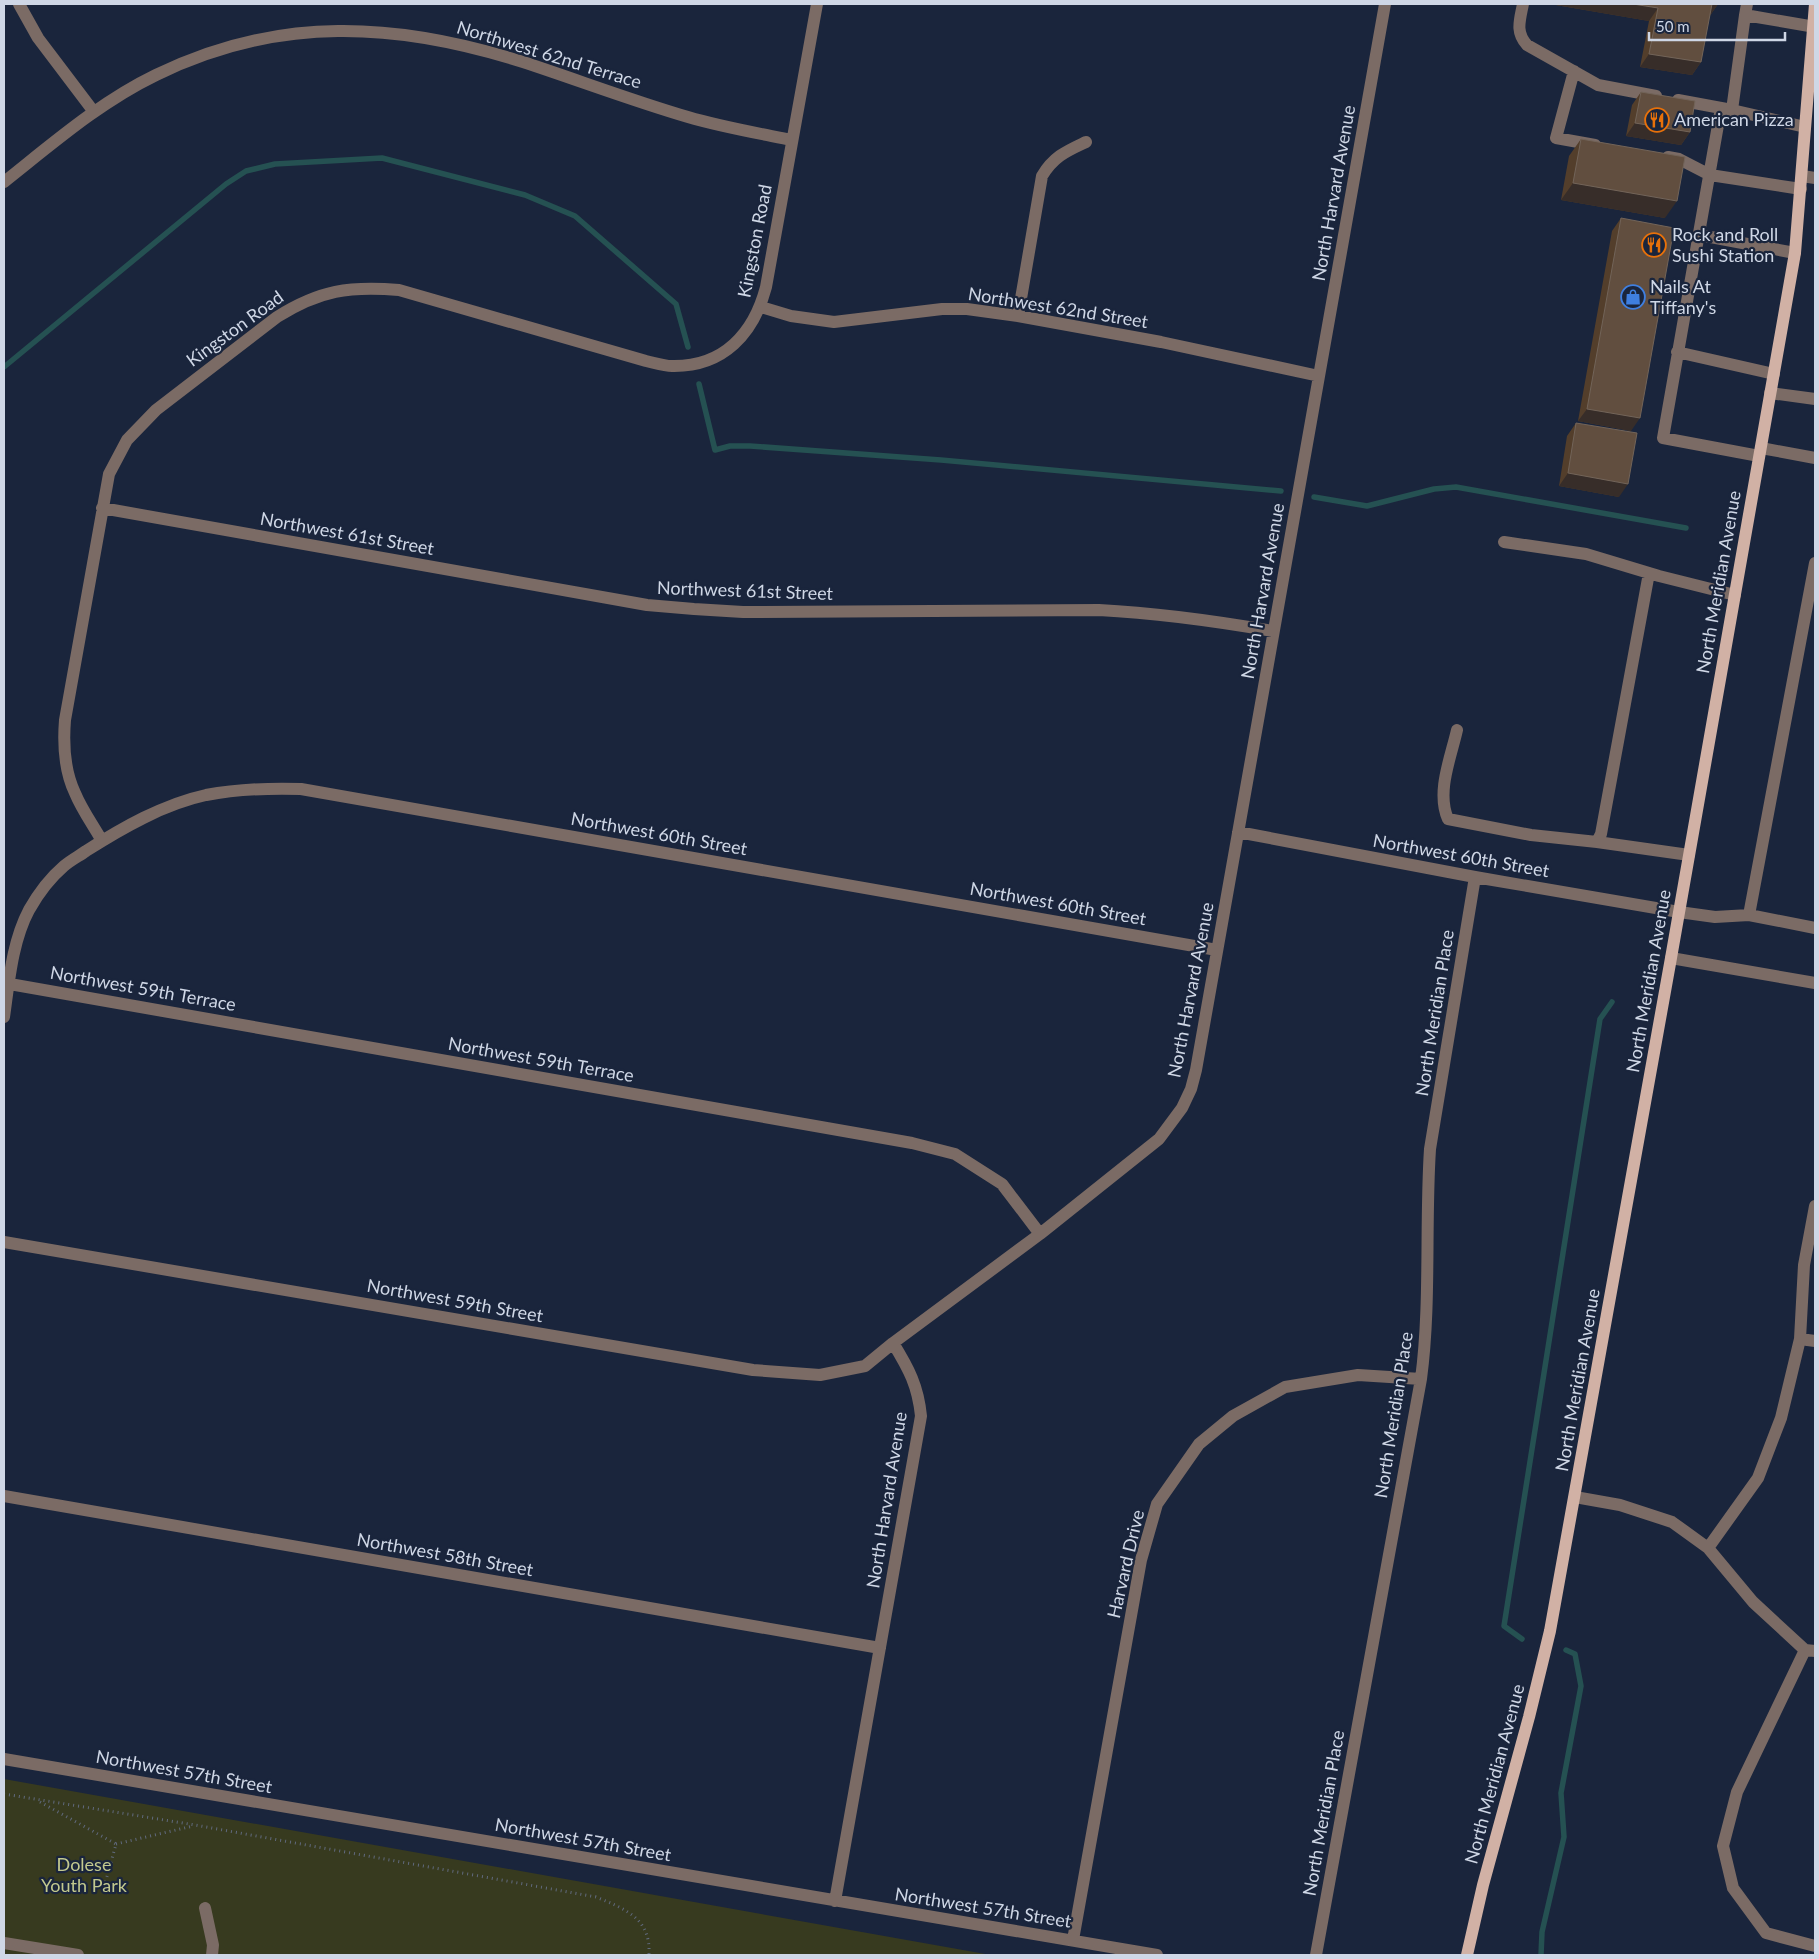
<svg xmlns="http://www.w3.org/2000/svg" width="1819" height="1959" font-family="Lato,sans-serif">
<style>
.green{fill:#373a1f}
.lines{fill:none;stroke-linecap:round;stroke-linejoin:round}
.stream{stroke:#255152;stroke-width:5.5}
.path{stroke:#616a7e;stroke-width:3;stroke-dasharray:1 4;stroke-linecap:butt}
.minor{stroke:#7b6b65;stroke-width:12}
.major{stroke:#d1b1a5;stroke-width:12}
.wall{fill:#533e2b}
.shaded-wall{fill:#372d29}
.building{fill:#614e3f;stroke:#726459}
.labels{text-anchor:middle;stroke-width:4.5;stroke-linejoin:round;paint-order:stroke}
.street-label{font-size:18px;fill:#cfd7e6;stroke:#1a253c}
.poi-label{font-size:18px;fill:#cfd7e6;stroke:#1a253c;text-anchor:start}
.park-label{font-size:18px;fill:#c3c98e;stroke:#1a253c}
</style>
<rect width="100%" height="100%" fill="#1a253c"/>
<path class="green" d="M4,1779L991,1955H4Z"/>
<g class="lines">
<path class="stream" d="M4,367L226,184L246,171L275,164L382,158L525,195L575,216L676,304L688,347
M699,384L715,450L730,446H750L941,460L1281,491
M1314,497L1367,506L1434,489L1456,487L1686,528
M1522,1639L1504,1626L1600,1019L1612,1002
M1541,1955L1542,1932L1564,1837L1561,1793L1581,1686L1575,1654L1566,1650"/>
<path class="path" d="M4,1794L195,1825L596,1897C625,1909 651,1918 649,1955
M40,1802L116,1844L105,1884
M116,1844L193,1826"/>
<path class="minor" d="M19,4L38,38L94,112
M1523,4C1520,20 1515,32 1527,45L1598,85L1656,96
M1747,4L1745,15L1815,27
M1574,71L1556,138L1595,145
M1678,100L1732,110L1805,127
M1721,108L1663,438L1759,456
M1732,110L1745,15
M1668,157L1679,159L1710,175L1801,189
M1802,176L1815,178
M4,182C52,144 100,102 156,75C278,15 397,22 523,62C578,80 633,101 688,117C722,127 757,133 792,140
M1700,235L1795,253
M761,307L791,316L834,322L942,309H967L1018,316L1161,342L1319,376
M1018,316L1042,176C1054,156 1067,151 1086,142
M1677,352L1774,374
M1770,393L1815,399
M1761,448L1815,458
M102,508L647,605L694,609L743,612L1099,610C1158,613 1215,621 1273,631
M1504,542L1586,554L1659,576L1735,595
M1815,563L1749,915L1815,928
M1457,730C1451,757 1436,792 1448,819L1531,835L1597,842L1601,834L1649,573
M1238,832L1475,877L1679,912L1715,917L1749,915
M102,841C93,825 82,810 75,793C64,770 63,745 65,720L109,474L127,440L156,410L277,317C320,290 349,286 399,290L646,361C655,363 664,366 672,366C724,367 754,333 766,287L817,4
M1597,842L1689,855
M1671,958L1815,983
M4,983L912,1143L955,1154L1002,1184L1040,1234
M4,1017C9,982 12,942 29,910C38,894 50,878 64,866C71,860 79,856 86,851C122,828 164,804 206,795C238,789 269,788 301,789L1217,950
M4,1242L753,1370L820,1375L865,1366L893,1343L1040,1234L1159,1139L1182,1108L1191,1089L1196,1070L1385,4
M1800,1339L1815,1341
M4,1496L880,1648
M1575,1497L1620,1505L1672,1522L1708,1548L1753,1602L1805,1650L1815,1651
M1708,1548L1758,1478L1781,1418L1800,1339L1804,1265L1815,1206
M1805,1650L1737,1792L1723,1846L1733,1888L1766,1933L1815,1946
M4,1759L1157,1955
M835,1901L921,1416C918,1386 909,1369 893,1343
M205,1908L213,1945L212,1955
M1073,1940L1141,1560L1157,1504L1199,1444L1233,1416L1285,1387L1358,1375L1421,1379
M4,1943L78,1955
M1316,1955L1421,1379C1431,1303 1425,1226 1430,1149L1475,877"/>
<path class="major" d="M1467,1955L1483,1885L1529,1717L1550,1631L1671,958L1795,253L1815,4"/>
</g>
<path class="wall" d="M1550,4H1718L1709,17L1701,62L1692,75L1640,67L1649,21Z
M1641,92L1690,132L1681,145L1626,136L1632,105Z
M1581,139L1665,218L1561,200L1569,156Z
M1621,218L1631,431L1578,421L1612,231Z
M1576,423L1619,497L1559,486L1567,436Z"/>
<path class="shaded-wall" d="M1550,4H1633L1658,8L1649,21Z
M1711,4H1718L1709,17Z
M1649,54L1701,62L1692,75L1640,67Z
M1635,123L1690,132L1681,145L1626,136Z
M1573,183L1677,201L1665,218L1561,200Z
M1587,409L1640,418L1631,431L1578,421Z
M1568,473L1628,484L1619,497L1559,486Z"/>
<path class="building" d="M1633,4H1712L1701,62L1649,54L1658,8Z
M1641,92L1695,101L1690,132L1635,123Z
M1581,139L1685,157L1677,201L1573,183Z
M1621,218L1674,228L1640,418L1587,409Z
M1576,423L1637,433L1628,484L1568,473Z"/>
<defs>
<g id="restaurant-ring" transform="scale(1.25)"><circle r="9.5" fill="#1a253c" stroke="#e8710a" stroke-width="1.5"/><path d="M-5-6h1v4h1v-4h1v4h1v-4h1v5L-1.5 .5V6h-2V.5L-5-1ZM5-6V6H3V1.5H1.5Q1.5-4 5-6Z" fill="#e8710a"/></g>
<g id="shop-ring" transform="scale(1.25)"><circle r="9.5" fill="#1a253c" stroke="#3f7fe0" stroke-width="1.5"/><path d="M-5-2.5h2.3a2.7 3.5 0 0 1 5.4 0H5L5.5 6h-11ZM-1.5-2.5h3a1.5 2.3 0 0 0-3 0Z" fill="#3f7fe0"/></g>
</defs>
<g fill-rule="evenodd">
<use href="#restaurant-ring" x="1657" y="120"/>
<use href="#restaurant-ring" x="1654" y="245"/>
<use href="#shop-ring" x="1633" y="297"/>
</g>
<g class="labels">
<g class="street-label">
<text transform="translate(549 55) rotate(17)" y="6">Northwest 62nd Terrace</text>
<text transform="translate(1334 193) rotate(-80)" y="6">North Harvard Avenue</text>
<text transform="translate(755 241) rotate(-79)" y="6">Kingston Road</text>
<text transform="translate(1058 308) rotate(9)" y="6">Northwest 62nd Street</text>
<text transform="translate(235 329) rotate(-36)" y="6">Kingston Road</text>
<text transform="translate(347 534) rotate(10)" y="6">Northwest 61st Street</text>
<text transform="translate(1719 582) rotate(-80)" y="6">North Meridian Avenue</text>
<text transform="translate(745 591) rotate(2)" y="6">Northwest 61st Street</text>
<text transform="translate(1263 591) rotate(-80)" y="6">North Harvard Avenue</text>
<text transform="translate(659 834) rotate(10)" y="6">Northwest 60th Street</text>
<text transform="translate(1461 856) rotate(10)" y="6">Northwest 60th Street</text>
<text transform="translate(1058 904) rotate(10)" y="6">Northwest 60th Street</text>
<text transform="translate(1649 981) rotate(-80)" y="6">North Meridian Avenue</text>
<text transform="translate(143 989) rotate(10)" y="6">Northwest 59th Terrace</text>
<text transform="translate(1191 990) rotate(-79)" y="6">North Harvard Avenue</text>
<text transform="translate(1435 1013) rotate(-81)" y="6">North Meridian Place</text>
<text transform="translate(541 1060) rotate(10)" y="6">Northwest 59th Terrace</text>
<text transform="translate(455 1301) rotate(10)" y="6">Northwest 59th Street</text>
<text transform="translate(1578 1380) rotate(-80)" y="6">North Meridian Avenue</text>
<text transform="translate(1394 1415) rotate(-81)" y="6">North Meridian Place</text>
<text transform="translate(887 1500) rotate(-81)" y="6">North Harvard Avenue</text>
<text transform="translate(445 1555) rotate(10)" y="6">Northwest 58th Street</text>
<text transform="translate(1126 1564) rotate(-77)" y="6">Harvard Drive</text>
<text transform="translate(184 1772) rotate(10)" y="6">Northwest 57th Street</text>
<text transform="translate(1495 1774) rotate(-75)" y="6">North Meridian Avenue</text>
<text transform="translate(1324 1813) rotate(-80)" y="6">North Meridian Place</text>
<text transform="translate(583 1840) rotate(10)" y="6">Northwest 57th Street</text>
<text transform="translate(983 1908) rotate(9)" y="6">Northwest 57th Street</text>
</g>
<g class="poi-label">
<text x="1674" y="126">American Pizza</text>
<text x="1672" y="241">Rock and Roll<tspan x="1672" dy="21">Sushi Station</tspan></text>
<text x="1650" y="293">Nails At<tspan x="1650" dy="21">Tiffany's</tspan></text>
</g>
<g class="park-label">
<text x="84" y="1871">Dolese<tspan x="84" dy="21">Youth Park</tspan></text>
</g>
</g>
<rect width="1819" height="1959" fill="none" stroke="#cfd7e6" stroke-width="10"/>
<path d="M1649 32v8h136v-8" fill="none" stroke="#cfd7e6" stroke-width="2.5"/>
<text x="1656" y="32" font-size="15" fill="#cfd7e6" stroke="#1a253c" stroke-width="4" paint-order="stroke">50 m</text>
</svg>
